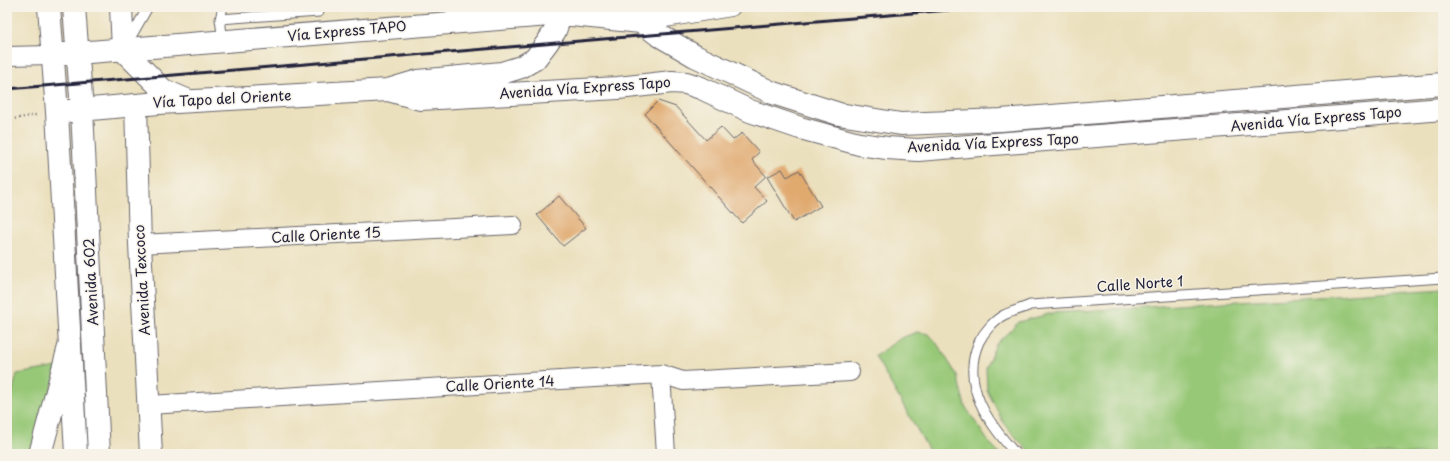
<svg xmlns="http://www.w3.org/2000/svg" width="1450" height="461" font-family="'Playpen Sans',sans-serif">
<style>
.green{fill:#97c877;stroke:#5c7559}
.building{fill:#e0a96e}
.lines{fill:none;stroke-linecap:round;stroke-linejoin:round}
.service-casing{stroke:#686468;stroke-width:11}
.minor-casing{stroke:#686468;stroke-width:20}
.secondary-casing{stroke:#686468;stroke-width:24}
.primary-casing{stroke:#686468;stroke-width:24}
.path{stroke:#686468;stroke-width:2.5;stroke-dasharray:1 3;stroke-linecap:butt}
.service{stroke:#fff;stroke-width:9}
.minor{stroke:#fff;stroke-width:18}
.secondary{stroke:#fff;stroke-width:22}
.primary{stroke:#fff;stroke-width:22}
.rail{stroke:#22223b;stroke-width:3}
.labels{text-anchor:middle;stroke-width:3;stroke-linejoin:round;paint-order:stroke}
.street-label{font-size:14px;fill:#22223b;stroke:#f7f3e8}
</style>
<rect width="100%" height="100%" fill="#f7f3e8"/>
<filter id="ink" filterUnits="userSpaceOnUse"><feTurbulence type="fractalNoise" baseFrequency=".025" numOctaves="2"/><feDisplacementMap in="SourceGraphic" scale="8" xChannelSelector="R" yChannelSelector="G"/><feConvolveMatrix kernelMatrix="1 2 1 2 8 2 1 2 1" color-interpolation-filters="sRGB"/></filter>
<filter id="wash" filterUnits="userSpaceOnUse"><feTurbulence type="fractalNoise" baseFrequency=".012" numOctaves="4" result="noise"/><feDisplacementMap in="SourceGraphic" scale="16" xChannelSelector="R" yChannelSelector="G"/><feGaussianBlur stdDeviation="0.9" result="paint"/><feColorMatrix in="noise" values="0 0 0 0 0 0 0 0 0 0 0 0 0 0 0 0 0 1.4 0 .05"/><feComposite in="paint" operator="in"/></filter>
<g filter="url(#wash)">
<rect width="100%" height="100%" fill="#ebe0bd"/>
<path class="green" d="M1443,288V454H1031L1004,424L987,390L986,368L996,344L1019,322L1052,313Z
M917,332L929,334L938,345L957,375L965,406L988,441L1000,454H931L875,356L901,338Z
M57,367L35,454H7V412L17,374Z"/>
<g id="blocks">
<path class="building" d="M658,101L676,107L706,140L721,127L733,140L742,133L759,152L752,160L766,176L754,187L767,201L742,223L645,114Z
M782,169L787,177L799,170L821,206L794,222L767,177Z
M559,196L586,228L563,246L537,215Z"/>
</g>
</g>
<g filter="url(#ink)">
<use href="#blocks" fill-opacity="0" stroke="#686468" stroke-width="1"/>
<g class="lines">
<g class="service-casing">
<path id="service" d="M220,19L319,12
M223,41L220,19L223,7
M128,42L148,7
M1016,454C988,423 960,384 979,342C984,332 994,320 1004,315C1012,311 1022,309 1030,305L1443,278"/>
</g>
<g class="minor-casing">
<path id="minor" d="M641,22L731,7
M7,56L52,55
M140,244L513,225
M661,374L666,454
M149,405L661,374L683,381L850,372"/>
</g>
<g class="secondary-casing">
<path id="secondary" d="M121,7L123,50L163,90L189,101
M623,7L641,22
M136,105L140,244L151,454
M40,454L69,347"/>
</g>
<g class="primary-casing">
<path id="primary" d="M49,7L57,112L76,454
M74,7L82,110L99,454
M52,55L562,14L641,22L657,34L695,56L773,93L839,114L901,124L1001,120L1443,84
M388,90L420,99L618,88L672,82L686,83L701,88L750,111L800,128L859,144L887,148L918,150L1443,109
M57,112L159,103L388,90L418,81L502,73L521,67L535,59L547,43L555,31L563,7"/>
</g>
<path class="path" d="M7,120L36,115"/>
<use href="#service" class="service"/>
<use href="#minor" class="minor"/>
<use href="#secondary" class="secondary"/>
<use href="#primary" class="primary"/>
<path class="rail" d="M7,89L985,7"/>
</g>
</g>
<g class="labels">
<g class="street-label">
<text transform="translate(347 31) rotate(-5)" y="5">Vía Express TAPO</text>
<text transform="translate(585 88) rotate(-4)" y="5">Avenida Vía Express Tapo</text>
<text transform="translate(222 99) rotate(-3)" y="5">Vía Tapo del Oriente</text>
<text transform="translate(1316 119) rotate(-5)" y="5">Avenida Vía Express Tapo</text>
<text transform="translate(993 143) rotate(-3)" y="5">Avenida Vía Express Tapo</text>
<text transform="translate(326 235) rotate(-3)" y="5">Calle Oriente 15</text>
<text transform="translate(142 280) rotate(-93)" y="5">Avenida Texcoco</text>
<text transform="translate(91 282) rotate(-93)" y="5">Avenida 602</text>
<text transform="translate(1140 284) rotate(-4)" y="5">Calle Norte 1</text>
<text transform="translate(500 384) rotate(-3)" y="5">Calle Oriente 14</text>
</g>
</g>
<rect width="1450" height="461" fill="none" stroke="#f7f3e8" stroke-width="24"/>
</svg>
